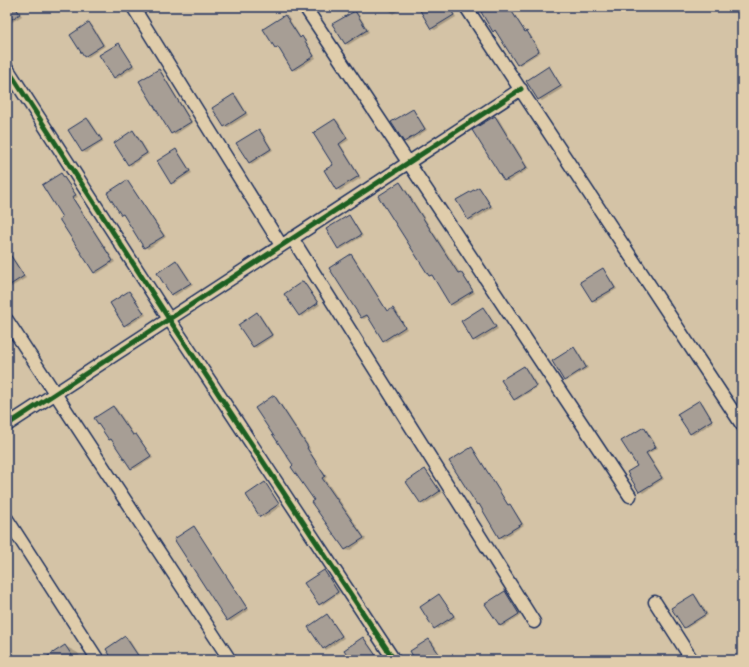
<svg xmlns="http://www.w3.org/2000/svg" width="749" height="667" font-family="Dekko,sans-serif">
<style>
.shadow{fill:#0003}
.building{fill:#a79e95;stroke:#1b2f5e}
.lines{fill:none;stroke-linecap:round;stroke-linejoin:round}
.minor-casing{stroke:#1b2f5e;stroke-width:15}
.minor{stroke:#e0cdab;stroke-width:12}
.cycleway-casing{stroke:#e0cdab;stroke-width:8}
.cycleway{stroke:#1b5e20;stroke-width:5}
</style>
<rect width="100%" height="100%" fill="#d4c3a6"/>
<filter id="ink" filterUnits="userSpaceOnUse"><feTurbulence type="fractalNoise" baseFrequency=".025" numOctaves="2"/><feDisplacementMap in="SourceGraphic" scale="8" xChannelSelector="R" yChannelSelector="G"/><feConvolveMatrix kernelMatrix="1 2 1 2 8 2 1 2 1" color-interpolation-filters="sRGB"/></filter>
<g filter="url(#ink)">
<path class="shadow" d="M7,7H16L22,16L7,25Z
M254,7H263L258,10Z
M387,7H403L393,14Z
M425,7H450L456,17L435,30L432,29L420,10Z
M491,7H510L526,33L530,34L541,52L520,65L518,64L497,32L494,31Z
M355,12L358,13L369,32L348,45L345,43Z
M285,16L288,17L301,38H302L305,39L316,58L295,71L293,69L280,48L278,49L276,48Z
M89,23L92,25L105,46L87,58L85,56Z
M119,44L121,46L135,67L117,79L114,77Z
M549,68L551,69L563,88L542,101L539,99L528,81Z
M159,70L161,71L193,123L175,135L172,133Z
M234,95L237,96L248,115L227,128L225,126Z
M413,110L415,112L427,130L407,143L404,141Z
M495,117L498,118L529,169L508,182L505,181L474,130Z
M87,119L90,120L104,142L86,153L83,152L69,130Z
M335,120L338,121L349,140L341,145L361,178L340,191L337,189L334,165Z
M259,130L262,132L273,150L252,164L249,162Z
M133,131L136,133L149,154L131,166L129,164Z
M176,150L179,152L192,173L174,184L172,183Z
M61,174L64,176L78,197L74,199L115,262L97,274L94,272L64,217Z
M127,181L129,183L166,237L148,249L145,247L125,216L122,214Z
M400,183L403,185L460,273L463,274L475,293L454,306L451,305L434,276L430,275Z
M479,188L481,189L493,208L472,221L469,219L457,201Z
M349,216L351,218L363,236L342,249L339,248Z
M9,255L12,256L26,278L8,289L7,256Z
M351,255L354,257L388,312L393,309L396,310L407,329L386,342L384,340L369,316L364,319L361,318Z
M176,261L179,263L193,284L175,296L172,294Z
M603,269L605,271L617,289L596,302L593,301L582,282Z
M303,282L306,284L320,305L302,317L300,315Z
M130,292L132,294L146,315L128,326L125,325Z
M483,309L486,310L498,329L477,342L474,340Z
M257,314L260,315L274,336L256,348L254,347Z
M574,348L577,350L588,368L567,381L565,380Z
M524,367L527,369L538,387L517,400L514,399Z
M742,394V406L736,397Z
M274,396L277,398L310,448L309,450L327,477L325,479L366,539L349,551L346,550L330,525L295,466Z
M700,402L703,403L714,422L693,435L690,433Z
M113,407L116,408L135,436L136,435L138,436L153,458L135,469L132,468L113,441L110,440Z
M644,428L647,430L658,448L648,454L664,479L643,493L640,491L638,466Z
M472,449L474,450L509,506L512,507L524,525L503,539L500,537L480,506L477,504Z
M425,471L428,472L442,493L424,505L422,503Z
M265,483L267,485L281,506L264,518L261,516Z
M194,527L196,529L249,610L231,622L228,620L176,539Z
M742,567V582L735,571Z
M324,571L326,572L340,593L322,605L320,604Z
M505,593L507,594L521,615L503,627L501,626L487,604Z
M439,595L441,597L456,618L438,629L435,628Z
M694,595L697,597L708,615L687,628L684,627Z
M327,615L330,617L344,638L326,650L324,648Z
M125,637L128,638L142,660H115Z
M364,638L366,640L380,660H352Z
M429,640L432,641L444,660H417Z
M65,646L78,653L82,660H43Z
M276,653L282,660H265Z"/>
<path class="building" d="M7,7H15L20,14L7,22Z
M418,7H449L454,15L431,29Z
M489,7H509L525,32L527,31L539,51L517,65L495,30L493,32L481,12Z
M355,11L367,30L345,44L332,24Z
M285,15L300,38L302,36L314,56L292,70L278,47L275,48L263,29Z
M89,22L103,45L84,57L70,35Z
M119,43L133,65L114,78L99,55Z
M549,66L561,86L538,100L526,81Z
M159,69L191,122L171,134L139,81Z
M234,94L246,113L224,127L212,108Z
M413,109L425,129L404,142L391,122Z
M495,116L527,168L504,181L472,130Z
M87,118L102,140L82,152L68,130Z
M335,119L347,138L339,144L359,176L336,190L324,170L333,165L313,133Z
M259,129L271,149L249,163L236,143Z
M133,130L147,153L128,165L114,143Z
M176,149L190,171L171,184L157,161Z
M61,173L76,195L72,197L113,261L94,273L59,219L62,217L42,185Z
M127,180L164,236L144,248L123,214L121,215L107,193Z
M400,182L458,273L461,272L473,291L450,305L432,275L429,276L378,196Z
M479,187L491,206L468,220L456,200Z
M349,215L361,235L338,249L326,229Z
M7,250L24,276L7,287Z
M351,254L387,311L393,308L405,327L383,341L367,315L361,318L329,268Z
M176,260L191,283L171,295L157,273Z
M603,268L615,288L592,301L580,282Z
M303,281L318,303L299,316L284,294Z
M129,291L144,313L124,326L110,303Z
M483,307L496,327L473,341L461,321Z
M257,312L272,335L253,347L238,325Z
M574,347L586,367L564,381L552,361Z
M524,366L536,386L514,400L501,380Z
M274,395L308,447L307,448L325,476L322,478L364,538L345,550L311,502L314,500L291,467L293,465L255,408Z
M700,400L712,420L690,434L677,414Z
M113,406L133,435L136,434L151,456L131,469L111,439L109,440L94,418Z
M644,427L656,447L646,453L662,478L639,492L627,472L637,466L621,441Z
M472,447L508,505L510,504L522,524L499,538L479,504L477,505L449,461Z
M425,469L440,491L421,504L406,482Z
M265,482L279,504L260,517L246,495Z
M194,526L247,608L227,621L174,539Z
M324,570L338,592L319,605L304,583Z
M505,591L519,614L500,626L485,604Z
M439,594L454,616L434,629L420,607Z
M694,594L706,614L684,628L671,608Z
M327,614L342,636L323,649L308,627Z
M125,636L141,660H113L106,649Z
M363,637L379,660H351L344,650Z
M429,639L443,660H415L410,651Z
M65,645L75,660H42Z"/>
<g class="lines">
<g class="minor-casing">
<path id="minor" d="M133,7L281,245
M305,7L630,496
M466,7L742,425
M7,68L169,319L394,660
M292,238L534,622
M7,320L230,660
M7,425L521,89
M7,519L98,660
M655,602L692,660"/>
</g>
<use href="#minor" class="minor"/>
<g class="cycleway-casing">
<path id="cycleway" d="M7,68L169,319L394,660
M7,425L521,89"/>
</g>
<use href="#cycleway" class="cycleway"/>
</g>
</g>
<rect width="749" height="667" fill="none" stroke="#e0cdab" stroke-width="24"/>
<rect x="12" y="12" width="725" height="643" fill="none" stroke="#1b2f5e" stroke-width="1.5" filter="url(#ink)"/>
</svg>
